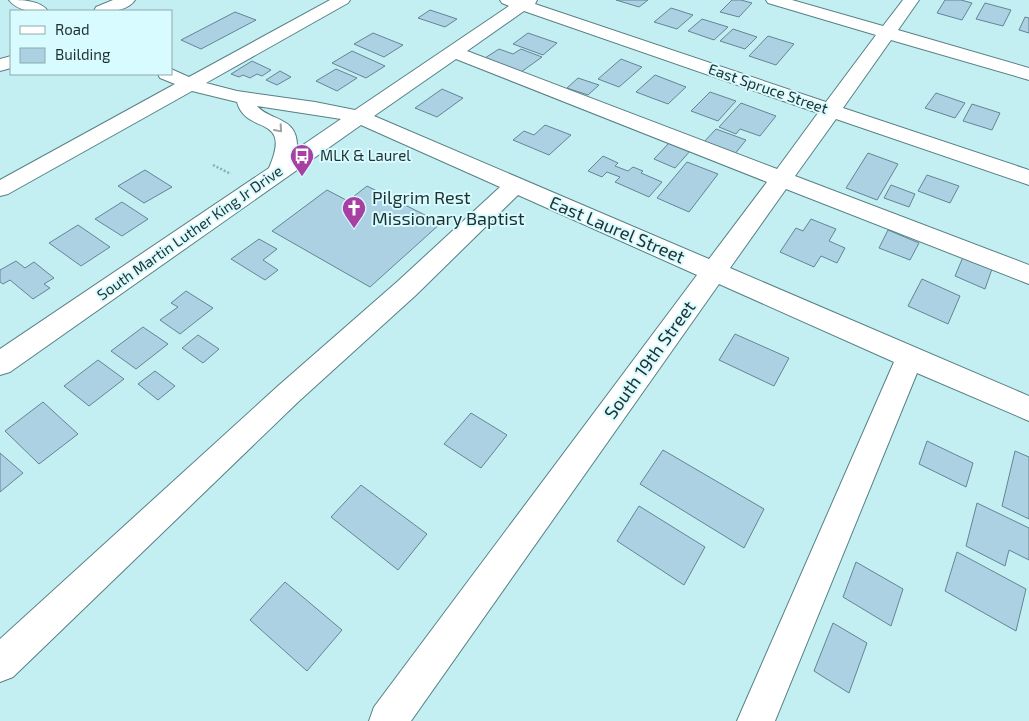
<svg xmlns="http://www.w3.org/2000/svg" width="1029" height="721" font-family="'Exo 2',sans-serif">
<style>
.building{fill:#acd1e2;stroke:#638595}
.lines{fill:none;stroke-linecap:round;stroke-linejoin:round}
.minor-casing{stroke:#578084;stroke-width:2}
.path{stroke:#89acae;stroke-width:2.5;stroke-dasharray:2 2;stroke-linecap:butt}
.minor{fill:#fff;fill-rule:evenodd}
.oneway{stroke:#9aa2a2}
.labels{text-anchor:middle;stroke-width:4;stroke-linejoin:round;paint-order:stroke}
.far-street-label{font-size:15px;fill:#1f3031;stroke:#d7fbfe}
.far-poi-label{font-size:15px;fill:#1f3031;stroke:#d7fbfe;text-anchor:start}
.poi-label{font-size:18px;fill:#1f3031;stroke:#d7fbfe;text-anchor:start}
.street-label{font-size:18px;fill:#1f3031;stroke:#d7fbfe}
</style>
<rect width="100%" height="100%" fill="#c3eff3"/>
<path class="building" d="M616,0H648L639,7Z
M732,0H741L752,3L739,17L720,12Z
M945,0H961L972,3L962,20L937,13Z
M985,3L1011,10L1003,26L976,19Z
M671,8L693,15L677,29L654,22Z
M430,10L457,19L445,27L418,18Z
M235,12L256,20L201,49L181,40Z
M1025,17L1029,18V33L1019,30Z
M702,19L728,27L714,40L688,31Z
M733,29L757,37L745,49L720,41Z
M373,33L403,45L384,57L354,44Z
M528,33L557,43L543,55L513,44Z
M768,36L794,44L776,65L749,56Z
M499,49L513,54L521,49L542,57L521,72L485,58Z
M352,51L385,66L366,78L332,63Z
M621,59L642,67L619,87L598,79Z
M252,61L271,70L262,76L257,74L250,78L243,75L239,77L231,74Z
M336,69L357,78L337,91L316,81Z
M280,71L291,77L277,85L266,80Z
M655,75L686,87L668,104L636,92Z
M578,78L599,85L588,95L567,88Z
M442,89L463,98L437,117L415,108Z
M710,92L736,101L718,121L691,111Z
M936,93L965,103L955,118L925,108Z
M741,103L776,116L760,136L740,129L736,134L719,127Z
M972,104L1000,113L992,130L963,121Z
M545,125L571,135L549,155L513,140L524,131L534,135Z
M716,129L746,140L734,155L703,143Z
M670,142L691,150L675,168L654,159Z
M868,153L898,164L877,200L846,188Z
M603,156L618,163L615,166L628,171L633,167L643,171L641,173L662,182L649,197L615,182L620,177L607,172L602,177L588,171Z
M687,162L718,174L689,212L657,198Z
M145,170L172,187L144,203L118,186Z
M927,175L959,186L950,203L918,191Z
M891,185L915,194L909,207L884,198Z
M367,186L441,223L370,287L272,231L327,190L348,201Z
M122,202L148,219L122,236L95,219Z
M811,219L836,229L829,241L845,248L837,263L821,256L814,267L780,252L796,228L803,231Z
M78,225L110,247L81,266L49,243Z
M888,230L919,243L910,260L879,248Z
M259,239L277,249L263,260L278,270L265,280L231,259Z
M963,257L992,269L985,289L955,276Z
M16,261L25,268L34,262L54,278L44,284L50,288L33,299L10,280L3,284L0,282V270Z
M922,279L960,296L948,324L908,306Z
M186,291L213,308L180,334L160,320L178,307L171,303Z
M143,327L168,344L136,369L111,351Z
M735,334L789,358L774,386L719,360Z
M198,335L219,349L203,363L182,348Z
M98,360L124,379L89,406L64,386Z
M155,371L175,386L158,400L138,384Z
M43,402L78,434L39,464L5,431Z
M471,413L507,435L481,468L444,444Z
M927,441L973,463L966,487L919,464Z
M663,450L764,509L744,548L640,484Z
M1015,451L1029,457V519L1002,506Z
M0,453L23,473L0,492Z
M361,485L427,534L398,570L331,517Z
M977,503L1029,528V560L1009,550L1005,566L966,546Z
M639,506L705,547L684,585L617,541Z
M957,552L1026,589L1016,631L945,591Z
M856,562L903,589L891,626L843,597Z
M285,582L342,630L307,671L250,620Z
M833,623L867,643L849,693L814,671Z"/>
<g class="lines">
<g class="minor-casing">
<path id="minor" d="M9,0C22,0 40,0 48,11C35,12 18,12 9,0Z
M113,0H135C127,12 107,12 94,11L96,7Z
M330,0H350L348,3L206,83L237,91L315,102L355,110L509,6L502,3L500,0H537L535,4L826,102L876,35L768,3L766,0H792L883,26L903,0H919L898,30L1029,68V80L891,40L843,108L1029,170V185L836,119L795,176L1029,265V284L786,189L730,268L1029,396V421L917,373L775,721H737L894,362L719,284L411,721H369L374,707L697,275L518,195L416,295L298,402L13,677L0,682V639L278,386L398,281L500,187L361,125L10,372L0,375V349L269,168C293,113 246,136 237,102L192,91L8,194L0,196V180L175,84L160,78L158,74H171V69L189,77ZM524,11L818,113L777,169L467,51ZM456,59L767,182L709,259L374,116ZM257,106L341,119L297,149C299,116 271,122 257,106Z
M11,56V68L0,71V59Z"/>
</g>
<path class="path" d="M213,165L231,174"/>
<use href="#minor" class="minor"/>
</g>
<defs><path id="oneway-chevron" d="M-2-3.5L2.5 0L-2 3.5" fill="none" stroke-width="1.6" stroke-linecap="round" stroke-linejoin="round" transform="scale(1.25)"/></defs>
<use class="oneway" href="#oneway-chevron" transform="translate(279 129) rotate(49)"/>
<defs>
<g id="bus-pin" transform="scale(1.25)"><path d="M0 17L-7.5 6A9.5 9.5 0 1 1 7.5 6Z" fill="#a83fa2" stroke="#d7fbfe"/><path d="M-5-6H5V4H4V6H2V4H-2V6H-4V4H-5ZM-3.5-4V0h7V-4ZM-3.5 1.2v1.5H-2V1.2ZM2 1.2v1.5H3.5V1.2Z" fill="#fff"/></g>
<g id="church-pin" transform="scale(1.25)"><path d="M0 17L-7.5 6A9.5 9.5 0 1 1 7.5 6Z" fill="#a83fa2" stroke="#d7fbfe"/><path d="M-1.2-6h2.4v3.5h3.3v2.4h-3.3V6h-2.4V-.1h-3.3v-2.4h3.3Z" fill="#fff"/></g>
</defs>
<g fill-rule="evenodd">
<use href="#bus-pin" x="302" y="156"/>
<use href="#church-pin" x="354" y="208"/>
</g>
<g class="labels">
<g class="far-street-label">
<text transform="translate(768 89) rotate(19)" y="5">East Spruce Street</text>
<text transform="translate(190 233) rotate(-35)" y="5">South Martin Luther King Jr Drive</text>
</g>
<g class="far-poi-label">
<text x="320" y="161">MLK &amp; Laurel</text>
</g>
<g class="poi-label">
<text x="372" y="204">Pilgrim Rest<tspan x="372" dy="21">Missionary Baptist</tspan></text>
</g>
<g class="street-label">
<text transform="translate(617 230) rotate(23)" y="6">East Laurel Street</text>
<text transform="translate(650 360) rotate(-54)" y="6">South 19th Street</text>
</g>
</g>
<rect x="10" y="10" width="162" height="65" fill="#d7fbfe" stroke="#8daaac"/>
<rect x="20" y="26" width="25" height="8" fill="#ffffff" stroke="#8daaac"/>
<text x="55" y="35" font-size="15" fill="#1f3031">Road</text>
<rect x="20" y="48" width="25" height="15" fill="#acd1e2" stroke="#8daaac"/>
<text x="55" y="60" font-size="15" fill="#1f3031">Building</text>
</svg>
